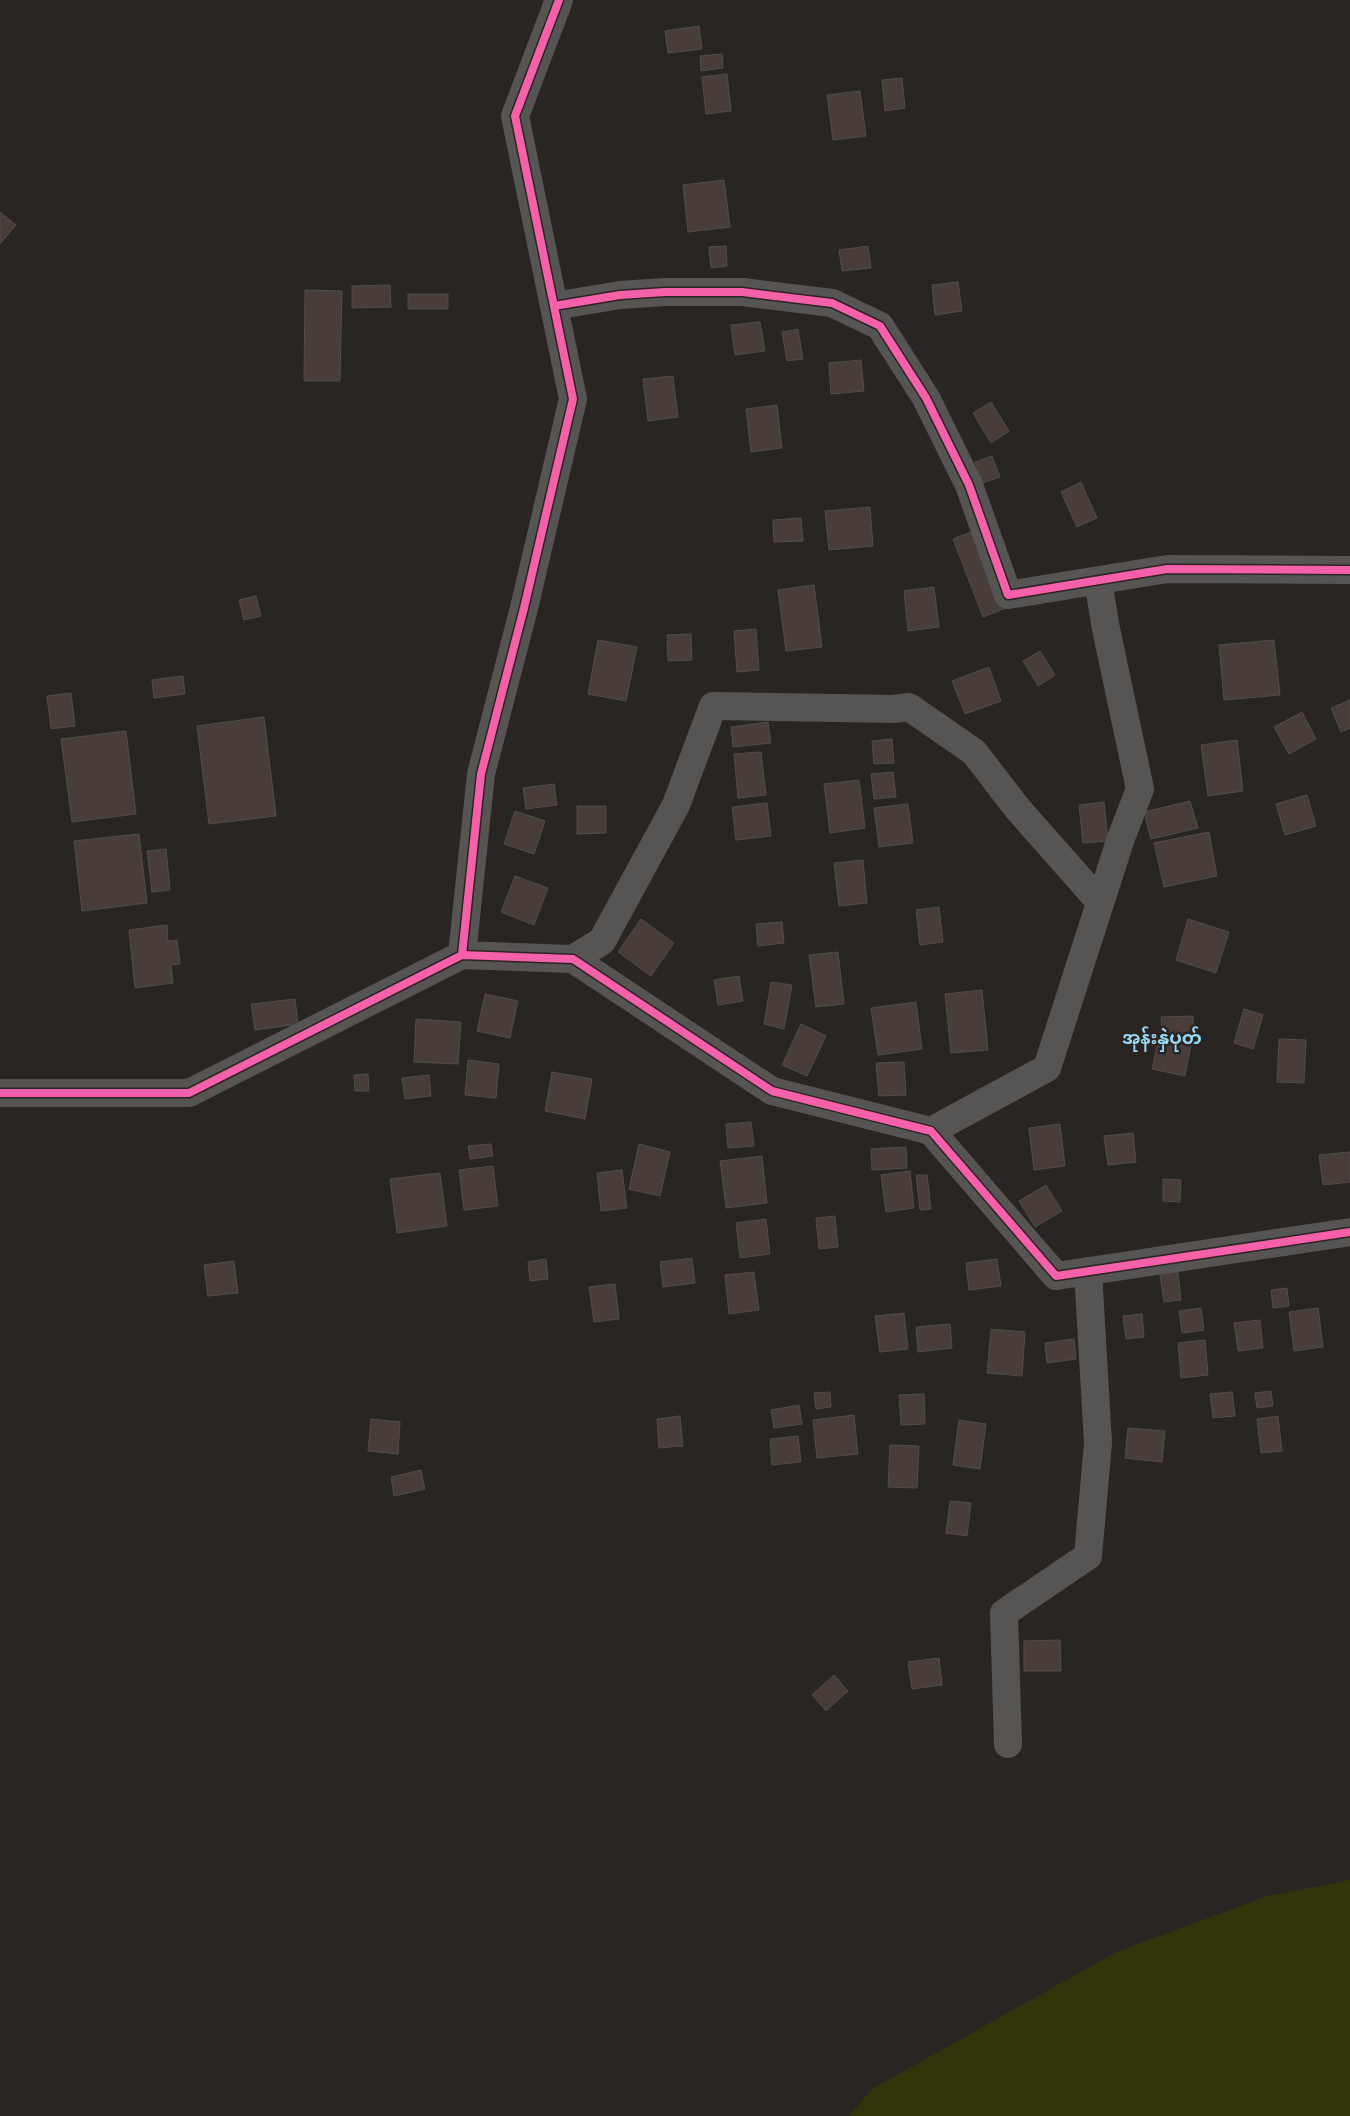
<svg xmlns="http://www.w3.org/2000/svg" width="1350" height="2116" font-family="Helvetica,'Noto Sans Myanmar',sans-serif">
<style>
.green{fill:#313509}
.building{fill:#483d38;stroke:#504d4b}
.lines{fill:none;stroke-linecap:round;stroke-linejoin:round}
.street{stroke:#565554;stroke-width:28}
.cycleway-casing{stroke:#2c2420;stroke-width:11}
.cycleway{stroke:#f560ab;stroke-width:8}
.labels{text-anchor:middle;stroke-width:5;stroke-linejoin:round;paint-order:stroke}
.quarter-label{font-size:18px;font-weight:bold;fill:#95dbf7;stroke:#2c2420}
</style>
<rect width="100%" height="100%" fill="#292523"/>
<path class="green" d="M1350,1880V2116H849L872,2089L1116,1952L1268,1896Z"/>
<path class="building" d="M699,26L702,49L668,53L665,31Z
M722,54L723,68L701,71L700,56Z
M727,74L731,111L706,114L702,77Z
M902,78L905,108L885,111L882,80Z
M860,91L866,136L833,140L827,95Z
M724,180L730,227L688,232L683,185Z
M0,212L16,225L0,244Z
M726,246L727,266L711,268L709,247Z
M868,246L871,268L842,271L839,250Z
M958,282L962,311L935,315L932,285Z
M390,285L391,307L352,308V286Z
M305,290L342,291L340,381H304Z
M408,294H448V309H408Z
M760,322L765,351L735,355L731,325Z
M798,329L803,359L787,361L782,332Z
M861,360L864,391L831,394L829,363Z
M673,376L678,417L648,421L643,379Z
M991,402L1009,431L991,443L973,413Z
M777,405L782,448L751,452L746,409Z
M992,456L1000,477L983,483L975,462Z
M1081,482L1097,518L1077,527L1061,492Z
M870,507L873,546L829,550L825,511Z
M801,518L803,541L774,542L773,520Z
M979,529L1009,607L983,617L953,539Z
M814,585L822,647L786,651L778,590Z
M934,587L939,627L908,631L904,591Z
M256,596L261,616L244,620L239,600Z
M756,629L759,670L737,672L734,631Z
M691,634L692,660L668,661L667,635Z
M598,640L637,647L626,701L588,694Z
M1274,640L1280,695L1224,700L1219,645Z
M1040,651L1055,675L1038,686L1023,661Z
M989,667L1001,701L965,714L952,681Z
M183,676L185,694L154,698L152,680Z
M71,693L75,726L51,729L47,696Z
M1350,700V728L1341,732L1331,708Z
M1302,712L1316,739L1289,754L1274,727Z
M264,717L276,816L209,824L197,726Z
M768,722L771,743L733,747L731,727Z
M126,731L136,814L72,822L61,739Z
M892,739L894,763L874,764L872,741Z
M1237,740L1243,791L1208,796L1201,745Z
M761,752L766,795L738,798L734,754Z
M893,772L896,797L874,799L871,774Z
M859,780L865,828L830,833L824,784Z
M554,784L557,805L526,809L523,788Z
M1307,795L1316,826L1285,835L1276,804Z
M1190,801L1198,828L1151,839L1144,812Z
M1104,802L1108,841L1083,843L1079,805Z
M767,803L771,836L736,840L732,807Z
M908,804L913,843L879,847L874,808Z
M577,806H606V833L577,834Z
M515,811L545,821L534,854L504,844Z
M1209,832L1217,876L1164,887L1154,843Z
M139,834L147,903L82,911L74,841Z
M166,849L170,890L152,892L147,851Z
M863,860L867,903L839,906L834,863Z
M515,876L548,888L534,925L501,912Z
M939,907L943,942L920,945L916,910Z
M641,919L674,943L651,976L618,952Z
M1188,919L1229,932L1216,973L1176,960Z
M782,922L784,943L758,946L756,924Z
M167,925L168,941L177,940L180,964L171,965L173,983L135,988L129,930Z
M838,952L844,1004L816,1007L809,955Z
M739,976L743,1001L718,1005L714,980Z
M771,982L792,985L784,1029L764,1024Z
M982,990L988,1050L951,1053L945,994Z
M485,994L518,1001L510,1038L477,1031Z
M295,999L298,1024L255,1030L251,1004Z
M916,1002L922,1049L878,1055L871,1008Z
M1244,1009L1263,1015L1253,1049L1234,1043Z
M1193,1016L1194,1033L1162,1035L1161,1017Z
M416,1019L461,1022L458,1064L414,1062Z
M801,1024L826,1036L807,1076L782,1065Z
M1159,1038L1191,1045L1185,1076L1152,1069Z
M1279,1039L1306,1040L1304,1083L1277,1082Z
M468,1060L499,1064L496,1098L465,1095Z
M904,1062L906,1095L879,1096L876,1063Z
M552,1072L592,1079L585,1119L545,1111Z
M368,1074L369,1091H355L354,1075Z
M429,1075L431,1096L405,1099L402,1078Z
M751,1122L754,1146L728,1148L726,1124Z
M1060,1124L1065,1166L1034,1170L1029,1128Z
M1133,1133L1136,1162L1108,1165L1104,1136Z
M491,1144L493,1156L470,1159L468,1146Z
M639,1144L670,1152L660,1196L629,1189Z
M906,1147L907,1168L872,1170L871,1149Z
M1350,1152V1182L1323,1185L1319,1155Z
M762,1156L767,1203L726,1208L720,1161Z
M493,1166L498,1206L464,1210L459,1170Z
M622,1170L627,1208L601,1211L597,1173Z
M910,1171L914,1208L886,1212L881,1175Z
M440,1173L447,1226L397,1233L390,1179Z
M916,1175H927L931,1209L920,1210Z
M1163,1179L1181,1180L1180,1202L1163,1201Z
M1046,1185L1062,1211L1035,1227L1019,1201Z
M835,1216L838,1247L819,1249L816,1218Z
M766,1219L770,1254L740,1258L736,1223Z
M692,1258L695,1283L663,1287L660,1262Z
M546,1259L548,1279L530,1281L528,1262Z
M997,1259L1001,1286L969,1290L966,1263Z
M234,1261L238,1293L208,1296L204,1265Z
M754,1272L759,1310L729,1314L725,1275Z
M1178,1272L1181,1300L1164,1302L1160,1275Z
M615,1284L619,1319L594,1322L589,1287Z
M1287,1288L1289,1306L1273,1308L1271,1290Z
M1201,1308L1204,1330L1182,1333L1179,1311Z
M1318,1308L1323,1347L1294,1351L1289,1312Z
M904,1313L908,1349L880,1352L875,1316Z
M1142,1314L1144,1337L1126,1339L1123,1316Z
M1260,1320L1263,1348L1238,1351L1234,1323Z
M950,1324L952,1348L918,1352L916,1327Z
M991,1329L1025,1332L1022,1376L987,1373Z
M1074,1339L1076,1359L1047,1363L1045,1343Z
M1205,1340L1208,1375L1181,1378L1178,1343Z
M1271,1391L1273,1406L1257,1408L1255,1393Z
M830,1392L831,1407L816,1409L814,1393Z
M1232,1392L1235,1416L1213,1418L1210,1394Z
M924,1394L925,1424L901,1425L899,1395Z
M799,1405L802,1424L774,1428L771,1410Z
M854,1415L858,1454L817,1458L813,1420Z
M680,1416L683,1446L659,1448L657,1419Z
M1278,1416L1282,1451L1261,1453L1257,1419Z
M371,1419L400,1422L398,1454L368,1451Z
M959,1420L986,1424L980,1469L953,1465Z
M1128,1428L1165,1431L1162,1462L1125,1458Z
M798,1436L801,1462L772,1465L770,1439Z
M890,1445L919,1446L917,1488L888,1487Z
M421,1470L425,1489L394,1496L391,1477Z
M950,1501L971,1503L967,1536L946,1533Z
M1060,1640L1061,1671H1024V1641Z
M939,1658L942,1685L912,1689L908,1662Z
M834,1675L848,1691L826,1711L812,1695Z"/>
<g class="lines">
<path class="street" d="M554,306L620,295L665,292H742L832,303L880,326L926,398L969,485L1008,595L1167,569L1350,570
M462,955L481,774L524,608L573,399L515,116L559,0
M573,959L602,941L676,805L713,706L893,709L909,707L974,752L1017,808L1100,902
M0,1093H189L462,955L573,959L772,1091L931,1131L1056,1276L1350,1232
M931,1131L1047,1068L1121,838L1140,789L1106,629L1098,581
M1008,1744L1004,1613L1088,1556L1098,1443L1088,1271"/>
<g class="cycleway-casing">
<path id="cycleway" d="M554,306L620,295L665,292H742L832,303L880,326L926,398L969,485L1008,595L1167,569L1350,570
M462,955L481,774L524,608L573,399L515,116L559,0
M0,1093H189L462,955L573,959L772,1091L931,1131L1056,1276L1350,1232"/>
</g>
<use href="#cycleway" class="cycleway"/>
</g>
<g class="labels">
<g class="quarter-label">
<text x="1162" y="1044">အုန်းနှဲပုတ်</text>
</g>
</g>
</svg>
